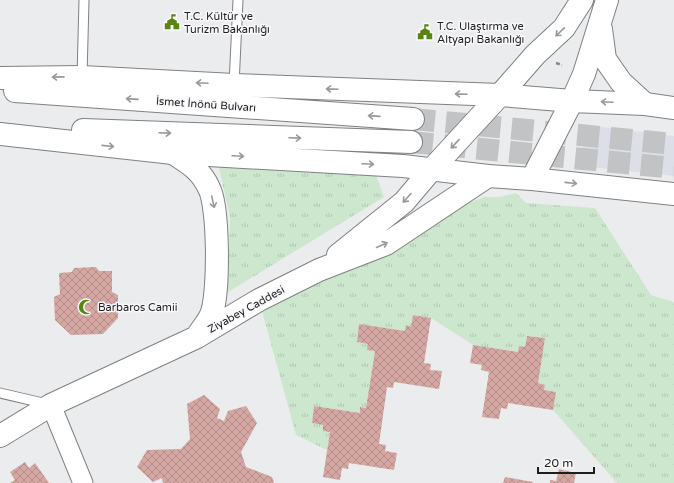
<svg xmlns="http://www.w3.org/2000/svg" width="674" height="483" font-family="'Varela Round',sans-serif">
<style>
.built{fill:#dcdfe8}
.grass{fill:url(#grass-tufts)}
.building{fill:url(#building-cross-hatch)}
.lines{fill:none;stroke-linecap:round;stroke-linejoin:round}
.primary-tunnel{stroke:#c2c3c4;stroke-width:22;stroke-dasharray:22 11;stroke-linecap:butt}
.lane-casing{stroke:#7f8082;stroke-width:11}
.street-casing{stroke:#7f8082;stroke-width:21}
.secondary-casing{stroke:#7f8082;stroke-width:24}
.primary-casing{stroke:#7f8082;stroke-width:24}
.path{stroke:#89898b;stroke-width:2.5;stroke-dasharray:4 2;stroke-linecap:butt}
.lane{stroke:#fff;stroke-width:9}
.street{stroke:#fff;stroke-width:19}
.secondary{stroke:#fff;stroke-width:22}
.primary{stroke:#fff;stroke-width:22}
.oneway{stroke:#99999a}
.labels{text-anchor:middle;stroke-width:3;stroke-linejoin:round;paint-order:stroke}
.poi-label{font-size:11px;fill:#1d1d1e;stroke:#f9f9fc;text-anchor:start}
.street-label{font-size:11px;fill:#1d1d1e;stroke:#f9f9fc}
</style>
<defs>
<pattern id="grass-tufts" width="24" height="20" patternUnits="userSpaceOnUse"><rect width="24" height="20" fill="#cde7ce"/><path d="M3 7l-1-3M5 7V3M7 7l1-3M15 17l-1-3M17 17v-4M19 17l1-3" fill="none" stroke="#b0c6b0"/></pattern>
<pattern id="building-cross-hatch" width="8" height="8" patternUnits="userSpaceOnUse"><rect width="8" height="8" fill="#d5a7a3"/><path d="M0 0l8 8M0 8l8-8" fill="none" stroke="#b68f8c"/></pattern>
</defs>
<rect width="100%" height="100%" fill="#ebecee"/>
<path class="built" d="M586,125L674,136V176L581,166Z"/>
<path class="grass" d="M218,164L376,175L384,197L228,292L230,216Z
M516,193L526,203L595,208L651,295L674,302V483H617L553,410L556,392L544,390L545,385L538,383L544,338L527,336L525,347L518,352L473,345L431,318L414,315L411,327L406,326L405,331L359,325L357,342L368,344L375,351L366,408L360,407V413L314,406L312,423L323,425V431L330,432L327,450L296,435L259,300L323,258L484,197H500Z"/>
<path class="building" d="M96,267L99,271H112V292L118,295V318L103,334L71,335L55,320L54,297L60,294L59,273L72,272L74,268Z
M413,315L431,318L424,363L431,364L430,370L442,371L439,389L394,382L393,388L387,387L379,444L386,445L385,451L397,453L394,470L349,463L348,469L342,468L340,480L323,477L330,432L323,431V425L312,423L314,406L360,413V407L366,408L375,351L367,350L368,344L357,342L359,324L405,331L406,325L411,327Z
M527,336L545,338L538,383L545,385L544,390L556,392L553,410L508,403L507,409L501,408L499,419L482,417L489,372L481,370L482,365L470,363L473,345L518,352L519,346L525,347Z
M204,395L220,409L217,418L224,421L228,411L246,406L257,423L241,452L246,467L272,477L274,483H163L162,478L153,482L137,467L147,450L181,449L190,439L187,404Z
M25,462L29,468L35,463L49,483H10L15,480L10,472Z
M559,469L576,473L574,483H550V480L556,481Z
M505,477L533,482V483H503Z"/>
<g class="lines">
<path class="primary-tunnel" d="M413,119L674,144
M411,142L674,168"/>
<g class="lane-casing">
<path id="lane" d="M82,77L84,0
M234,85L238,0
M0,393L47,404"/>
</g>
<g class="street-casing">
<path id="street" d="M51,405L83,483"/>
</g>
<g class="secondary-casing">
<path id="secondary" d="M601,29L605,59L621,82L645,104
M500,95L535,55L564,28L582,0
M572,101L584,74L607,0
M173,153C189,164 200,169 209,188C219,207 219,291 212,312C210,320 202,328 198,335
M338,255L404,202L432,169
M0,436L51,405L197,337L259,300L319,270L386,244L488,176"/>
</g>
<g class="primary-casing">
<path id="primary" d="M0,78L82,77L234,85L500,95L572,101L645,104L674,108
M15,91L413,119
M83,130L411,142
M0,134L173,153L403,166L488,176L532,179L674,194
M432,169L500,95
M532,179L572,101"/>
</g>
<path class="path" d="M556,63L562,65"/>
<use href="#lane" class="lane"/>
<use href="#street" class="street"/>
<use href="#secondary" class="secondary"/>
<use href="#primary" class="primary"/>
</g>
<defs><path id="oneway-shaft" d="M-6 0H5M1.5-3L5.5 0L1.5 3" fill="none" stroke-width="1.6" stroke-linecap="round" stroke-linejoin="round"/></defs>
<g class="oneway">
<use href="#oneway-shaft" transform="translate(560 32) rotate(136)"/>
<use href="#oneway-shaft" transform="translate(58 77) rotate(179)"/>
<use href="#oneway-shaft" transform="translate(202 83) rotate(-177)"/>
<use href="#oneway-shaft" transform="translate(332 89) rotate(-178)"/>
<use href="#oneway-shaft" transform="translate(461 94) rotate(-178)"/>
<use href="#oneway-shaft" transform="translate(132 99) rotate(-176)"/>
<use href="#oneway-shaft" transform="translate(607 102) rotate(-177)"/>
<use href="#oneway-shaft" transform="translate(374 116) rotate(-176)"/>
<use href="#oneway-shaft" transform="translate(165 133) rotate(2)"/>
<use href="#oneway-shaft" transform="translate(295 138) rotate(2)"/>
<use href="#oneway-shaft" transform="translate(455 144) rotate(133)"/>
<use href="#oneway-shaft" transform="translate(108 146) rotate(6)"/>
<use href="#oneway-shaft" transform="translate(238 156) rotate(3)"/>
<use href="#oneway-shaft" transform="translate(368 164) rotate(3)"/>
<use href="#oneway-shaft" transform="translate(571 183) rotate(6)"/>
<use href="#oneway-shaft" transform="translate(407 198) rotate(132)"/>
<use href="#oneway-shaft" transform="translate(213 202) rotate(78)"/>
<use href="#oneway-shaft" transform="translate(382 245) rotate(-24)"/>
</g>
<defs>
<g id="civic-bare" transform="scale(1.2)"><path d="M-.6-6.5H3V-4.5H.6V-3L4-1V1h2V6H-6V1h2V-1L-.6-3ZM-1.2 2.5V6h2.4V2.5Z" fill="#588411" stroke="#f9f9fc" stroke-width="2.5" paint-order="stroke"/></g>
<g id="mosque-bare" transform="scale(1.2)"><path d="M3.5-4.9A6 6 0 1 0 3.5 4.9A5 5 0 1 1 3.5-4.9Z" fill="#588411" stroke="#f9f9fc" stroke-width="2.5" paint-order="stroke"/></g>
</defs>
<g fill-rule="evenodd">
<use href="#civic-bare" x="172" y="22"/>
<use href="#civic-bare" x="425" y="32"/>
<use href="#mosque-bare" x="86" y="307"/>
</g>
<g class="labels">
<g class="poi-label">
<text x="184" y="20">T.C. Kültür ve<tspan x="184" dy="13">Turizm Bakanlığı</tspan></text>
<text x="437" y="30">T.C. Ulaştırma ve<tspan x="437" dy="13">Altyapı Bakanlığı</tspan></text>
<text x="98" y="311">Barbaros Camii</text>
</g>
<g class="street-label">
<text transform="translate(206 104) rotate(4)" y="4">İsmet İnönü Bulvarı</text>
<text transform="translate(246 309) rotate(-29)" y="4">Ziyabey Caddesi</text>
</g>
</g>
<path d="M538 467v6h56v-6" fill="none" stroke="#1d1d1e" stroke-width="2"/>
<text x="544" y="467" font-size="12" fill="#1d1d1e" stroke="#f9f9fc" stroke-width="3" paint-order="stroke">20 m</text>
</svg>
